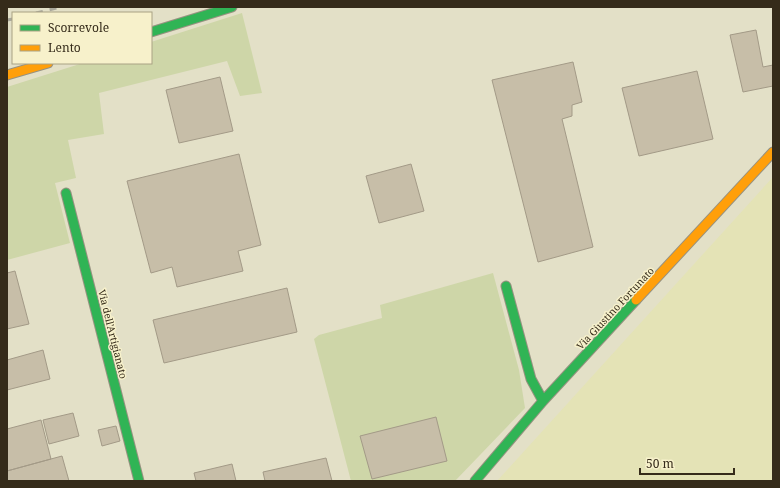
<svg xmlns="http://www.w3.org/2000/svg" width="780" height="488" font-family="'Noto Serif',serif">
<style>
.farmland{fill:#e4e3b6}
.green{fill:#ced6a8}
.building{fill:#c7bea8;stroke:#a39a87}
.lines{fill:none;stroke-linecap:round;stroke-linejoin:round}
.fast-casing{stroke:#979281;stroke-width:11}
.slow-casing{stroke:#979281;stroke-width:11}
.fast{stroke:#30b455;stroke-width:9}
.slow{stroke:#ff9f0a;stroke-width:9}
.rail{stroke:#a9a79a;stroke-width:3;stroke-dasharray:7 7;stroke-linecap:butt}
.labels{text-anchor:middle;stroke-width:3;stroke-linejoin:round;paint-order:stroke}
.street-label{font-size:10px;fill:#352b1a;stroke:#f7f1cb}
</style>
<rect width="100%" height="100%" fill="#e3e0c7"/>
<path class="farmland" d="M773,177V481H497Z"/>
<path class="green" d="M242,13L262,93L240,96L227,61L99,93L104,134L68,140L76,178L55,183L70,243L7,260V87L83,63H151V42Z
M493,273L519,370L525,408L455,481H351L314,339L319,335L382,318L380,305Z"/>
<path class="building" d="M756,30L763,67L773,65V86L743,92L730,35Z
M573,62L582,102L572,105V116L562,119L593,247L538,262L492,80Z
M697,71L713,139L639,156L622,88Z
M220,77L233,131L179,143L166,90Z
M239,154L261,245L238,251L243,271L177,287L172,267L151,273L127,181Z
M411,164L424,211L379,223L366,176Z
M15,271L29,324L7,329V273Z
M287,288L297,332L164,363L153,320Z
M43,350L50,379L7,390V360Z
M73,413L79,436L49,444L43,420Z
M436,417L447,461L372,479L360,436Z
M41,420L51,459L7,471V429Z
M116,426L120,441L102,446L98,430Z
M62,456L69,481H7V471Z
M326,458L332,481H265L263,472Z
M232,464L236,481H196L194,473Z"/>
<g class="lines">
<g class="fast-casing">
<path id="fast" d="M151,32L232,7
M66,193L139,481
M506,286L531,379L543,401
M475,481L543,401L636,300"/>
</g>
<g class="slow-casing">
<path id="slow" d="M7,75L48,63
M636,300L773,152"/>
</g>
<use href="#fast" class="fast"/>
<use href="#slow" class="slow"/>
<path class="rail" d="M36,13L61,7
M7,20L13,19"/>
</g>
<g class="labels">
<g class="street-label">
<text transform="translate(615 308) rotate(-47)" y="4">Via Giustino Fortunato</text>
<text transform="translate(113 334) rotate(76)" y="4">Via dell'Artigianato</text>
</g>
</g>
<rect width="780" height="488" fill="none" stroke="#352b1a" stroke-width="16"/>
<rect x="12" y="12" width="140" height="52" fill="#f7f1cb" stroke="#a9a284"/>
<rect x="20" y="25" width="20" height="6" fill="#30b455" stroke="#a9a284"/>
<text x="48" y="32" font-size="12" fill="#352b1a">Scorrevole</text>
<rect x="20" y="45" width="20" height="6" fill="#ff9f0a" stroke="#a9a284"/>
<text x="48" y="52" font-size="12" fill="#352b1a">Lento</text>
<path d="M640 468v6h94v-6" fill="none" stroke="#352b1a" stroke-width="2"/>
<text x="646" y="468" font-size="12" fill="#352b1a" stroke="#f7f1cb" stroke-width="3" paint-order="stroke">50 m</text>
</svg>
